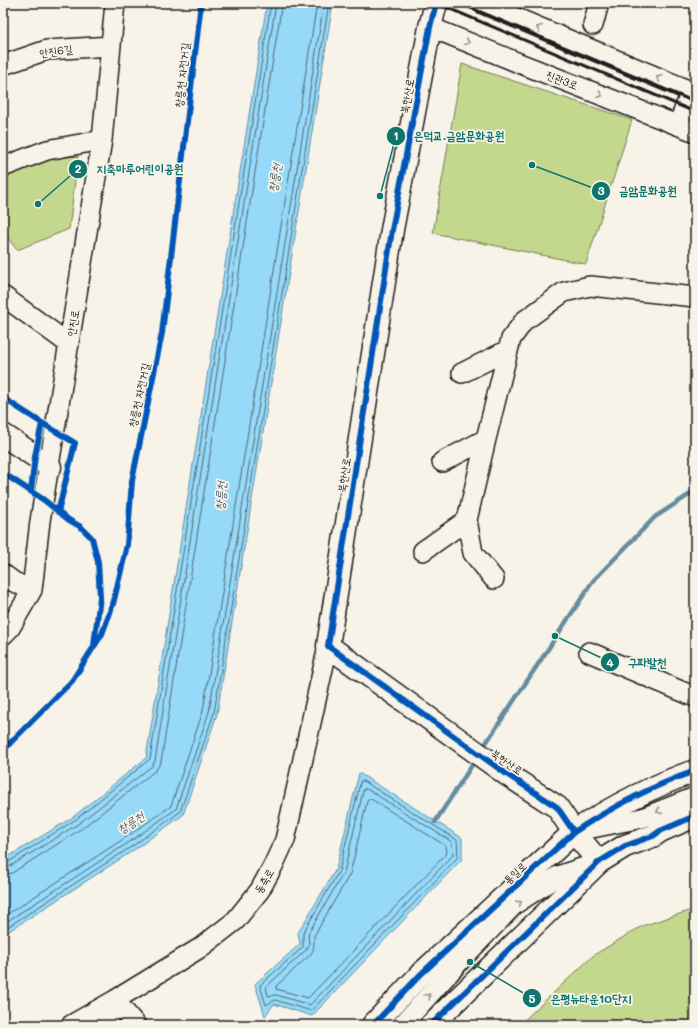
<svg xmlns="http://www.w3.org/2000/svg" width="698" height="1028" font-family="Mali,'Poor Story',sans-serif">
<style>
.green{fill:#c3d88d;stroke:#707a54}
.water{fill:#96d9f8;stroke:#658da0}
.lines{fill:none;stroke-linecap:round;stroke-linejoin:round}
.shore{stroke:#4d6874;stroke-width:1}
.stream{stroke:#658da0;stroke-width:4.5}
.minor-casing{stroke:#1c1c1c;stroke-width:22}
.major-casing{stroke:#1c1c1c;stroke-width:25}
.minor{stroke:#f7f3e8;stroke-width:19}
.major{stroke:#f7f3e8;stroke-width:22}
.rail{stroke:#1c1c1c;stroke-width:3}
.cycleway-casing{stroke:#f7f3e8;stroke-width:8}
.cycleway{stroke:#0057b8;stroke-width:6}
.oneway{stroke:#94928c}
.labels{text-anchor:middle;stroke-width:3.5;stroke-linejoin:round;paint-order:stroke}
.street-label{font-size:11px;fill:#1c1c1c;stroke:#f7f3e8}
.water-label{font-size:12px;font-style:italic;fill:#41555e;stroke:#f7f3e8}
.leader{fill:none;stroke:#0f766e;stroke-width:1.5}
.callout-dot{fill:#0f766e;stroke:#f7f3e8;stroke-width:1.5}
.mark-label{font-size:12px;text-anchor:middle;font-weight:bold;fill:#fff}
.callout-label{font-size:12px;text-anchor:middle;font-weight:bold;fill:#0f766e;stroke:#f7f3e8;stroke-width:3.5;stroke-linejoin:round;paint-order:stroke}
</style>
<rect width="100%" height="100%" fill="#f7f3e8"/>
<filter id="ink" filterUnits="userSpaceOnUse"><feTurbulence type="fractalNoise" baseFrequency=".025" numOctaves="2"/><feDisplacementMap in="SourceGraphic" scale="8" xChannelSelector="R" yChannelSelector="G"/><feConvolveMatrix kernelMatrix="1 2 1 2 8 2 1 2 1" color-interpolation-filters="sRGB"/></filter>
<g filter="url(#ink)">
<path class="green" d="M462,64L632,120L586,264L433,233Z
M78,156L69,229L17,250L3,232V178L52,158Z
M695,909V1025H519L594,955L642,926Z"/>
<path class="water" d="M267,3H333L217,714L183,815L134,850L3,935V860L73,817L146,758Z
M359,773L462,838V859L312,1016L274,1004L265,1016L255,984L300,944L298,933L336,869Z"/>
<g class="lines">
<path class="shore" d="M361,781H363L457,840L458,857L311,1011L275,1000L266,1005L260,985L303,947V933L339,871Z
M364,789H367L452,842L453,855L310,1005L276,995L268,996L266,987L307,949L309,944L308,934L344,872Z
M368,799H371L446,846L447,853L308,998L276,989V986L310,955C315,949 314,943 314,936L350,874Z
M3,864L7,863L75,820L150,759L271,3
M3,869L9,867L78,824L152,766L155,761L276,3
M3,875L12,873L81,829L156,770L161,762L282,3
M3,917L125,838L171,806L203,711L317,3
M3,924L128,843L176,809L209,712L324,3
M3,930L131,847L180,812L214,713L329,3"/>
<path class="stream" d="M482,749L593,581L655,517L695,491
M435,822L476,759"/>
<g class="minor-casing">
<path id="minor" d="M481,3L695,93
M593,25L599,3
M430,27L524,65L695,132
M3,65L47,50L111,46
M678,125L691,92
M3,167L47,150L102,140
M3,296L69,344
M462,373L508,350
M442,462L486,439
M423,551L467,520
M3,574L14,582L32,590
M494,579L473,553L467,520L486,439L511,339L524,321L564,292L590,286L695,297
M3,635L10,628L32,590L40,521L102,140L115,3
M589,652L695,697
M582,830L642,818L695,797
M115,1000L136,1025
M71,1025L115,1000L200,948L235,921L260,890L273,866L285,840L328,646
M105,1025L115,1000
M402,1025L459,962L515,904L558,876L599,862"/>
</g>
<g class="major-casing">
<path id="major" d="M436,3L430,27L392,230L328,646L508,775L557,807L574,832L599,862
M3,435L35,456L50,467
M373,1025L420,975L574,832C612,807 652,786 695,771
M431,1025L599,862L625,846L653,836L660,831L695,816"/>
</g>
<use href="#minor" class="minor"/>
<use href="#major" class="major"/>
<path class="rail" d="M436,3L695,112
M459,3L695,102"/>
<g class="cycleway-casing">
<path id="cycleway" d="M436,3L430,27L392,230L328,646L508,775L557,807L574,832
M3,398L42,423L75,443L58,512
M3,473L44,500L69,520L81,527L92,538L98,562L100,597L94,645
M31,491L35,456L42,423
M3,751L11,742L72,681L102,634L113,604L127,545L132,481L162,333L201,3
M373,1025L420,975L574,832C612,807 652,786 695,771
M431,1025L599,862L625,846L653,836L660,831L695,816"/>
</g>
<use href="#cycleway" class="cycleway"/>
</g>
<defs><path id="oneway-chevron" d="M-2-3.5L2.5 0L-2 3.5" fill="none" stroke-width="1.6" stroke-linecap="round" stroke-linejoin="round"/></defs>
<g class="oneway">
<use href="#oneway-chevron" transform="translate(539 28) rotate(-157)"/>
<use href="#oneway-chevron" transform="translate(467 42) rotate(23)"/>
<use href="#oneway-chevron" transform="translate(659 78) rotate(-157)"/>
<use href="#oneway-chevron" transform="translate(600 95) rotate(21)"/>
<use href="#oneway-chevron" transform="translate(659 811) rotate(158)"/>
<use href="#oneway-chevron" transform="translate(519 903) rotate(-34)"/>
<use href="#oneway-chevron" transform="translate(428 996) rotate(-48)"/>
</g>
</g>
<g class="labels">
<g class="street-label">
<text transform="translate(56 51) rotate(-8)" y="4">안진6길</text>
<text transform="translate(182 75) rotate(-84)" y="4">창릉천 자전거길</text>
<text transform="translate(562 80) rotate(21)" y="4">진관3로</text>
<text transform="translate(407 96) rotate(-79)" y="4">북한산로</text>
<text transform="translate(73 323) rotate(-81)" y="4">안진로</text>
<text transform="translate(139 395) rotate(-78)" y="4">창릉천 자전거길</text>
<text transform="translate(344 475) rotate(-81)" y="4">북한산로</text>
<text transform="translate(507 762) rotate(35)" y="4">북한산로</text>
<text transform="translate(515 873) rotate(-43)" y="4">통일로</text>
<text transform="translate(264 881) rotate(-59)" y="4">동축로</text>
</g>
<g class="water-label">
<text transform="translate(275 178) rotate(-80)" y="4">창릉천</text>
<text transform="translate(221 496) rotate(-86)" y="4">창릉천</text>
<text transform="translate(131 823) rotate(-33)" y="4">창릉천</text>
</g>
</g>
<path class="leader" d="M380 196L396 136M38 204L78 169M532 165L601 191M555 636L610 662M470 962L532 998"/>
<g class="callout-dot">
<circle cx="380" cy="196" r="4"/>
<circle cx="38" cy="204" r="4"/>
<circle cx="532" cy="165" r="4"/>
<circle cx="555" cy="636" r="4"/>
<circle cx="470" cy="962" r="4"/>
<circle cx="396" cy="136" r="10"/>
<circle cx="78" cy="169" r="10"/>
<circle cx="601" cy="191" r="10"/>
<circle cx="610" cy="662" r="10"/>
<circle cx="532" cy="998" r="10"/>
</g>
<g class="mark-label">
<text x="396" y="140">1</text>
<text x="78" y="173">2</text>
<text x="601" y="195">3</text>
<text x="610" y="667">4</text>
<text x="532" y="1003">5</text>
</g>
<g class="callout-label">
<text x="459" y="140">은덕교.금암문화공원</text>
<text x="140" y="173">지축마루어린이공원</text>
<text x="648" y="195">금암문화공원</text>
<text x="647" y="667">구파발천</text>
<text x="591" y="1003">은평뉴타운10단지</text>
</g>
<rect width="698" height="1028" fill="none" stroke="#f7f3e8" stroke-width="16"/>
<rect x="8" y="8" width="682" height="1012" fill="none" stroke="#1c1c1c" stroke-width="1.5" filter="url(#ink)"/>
</svg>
